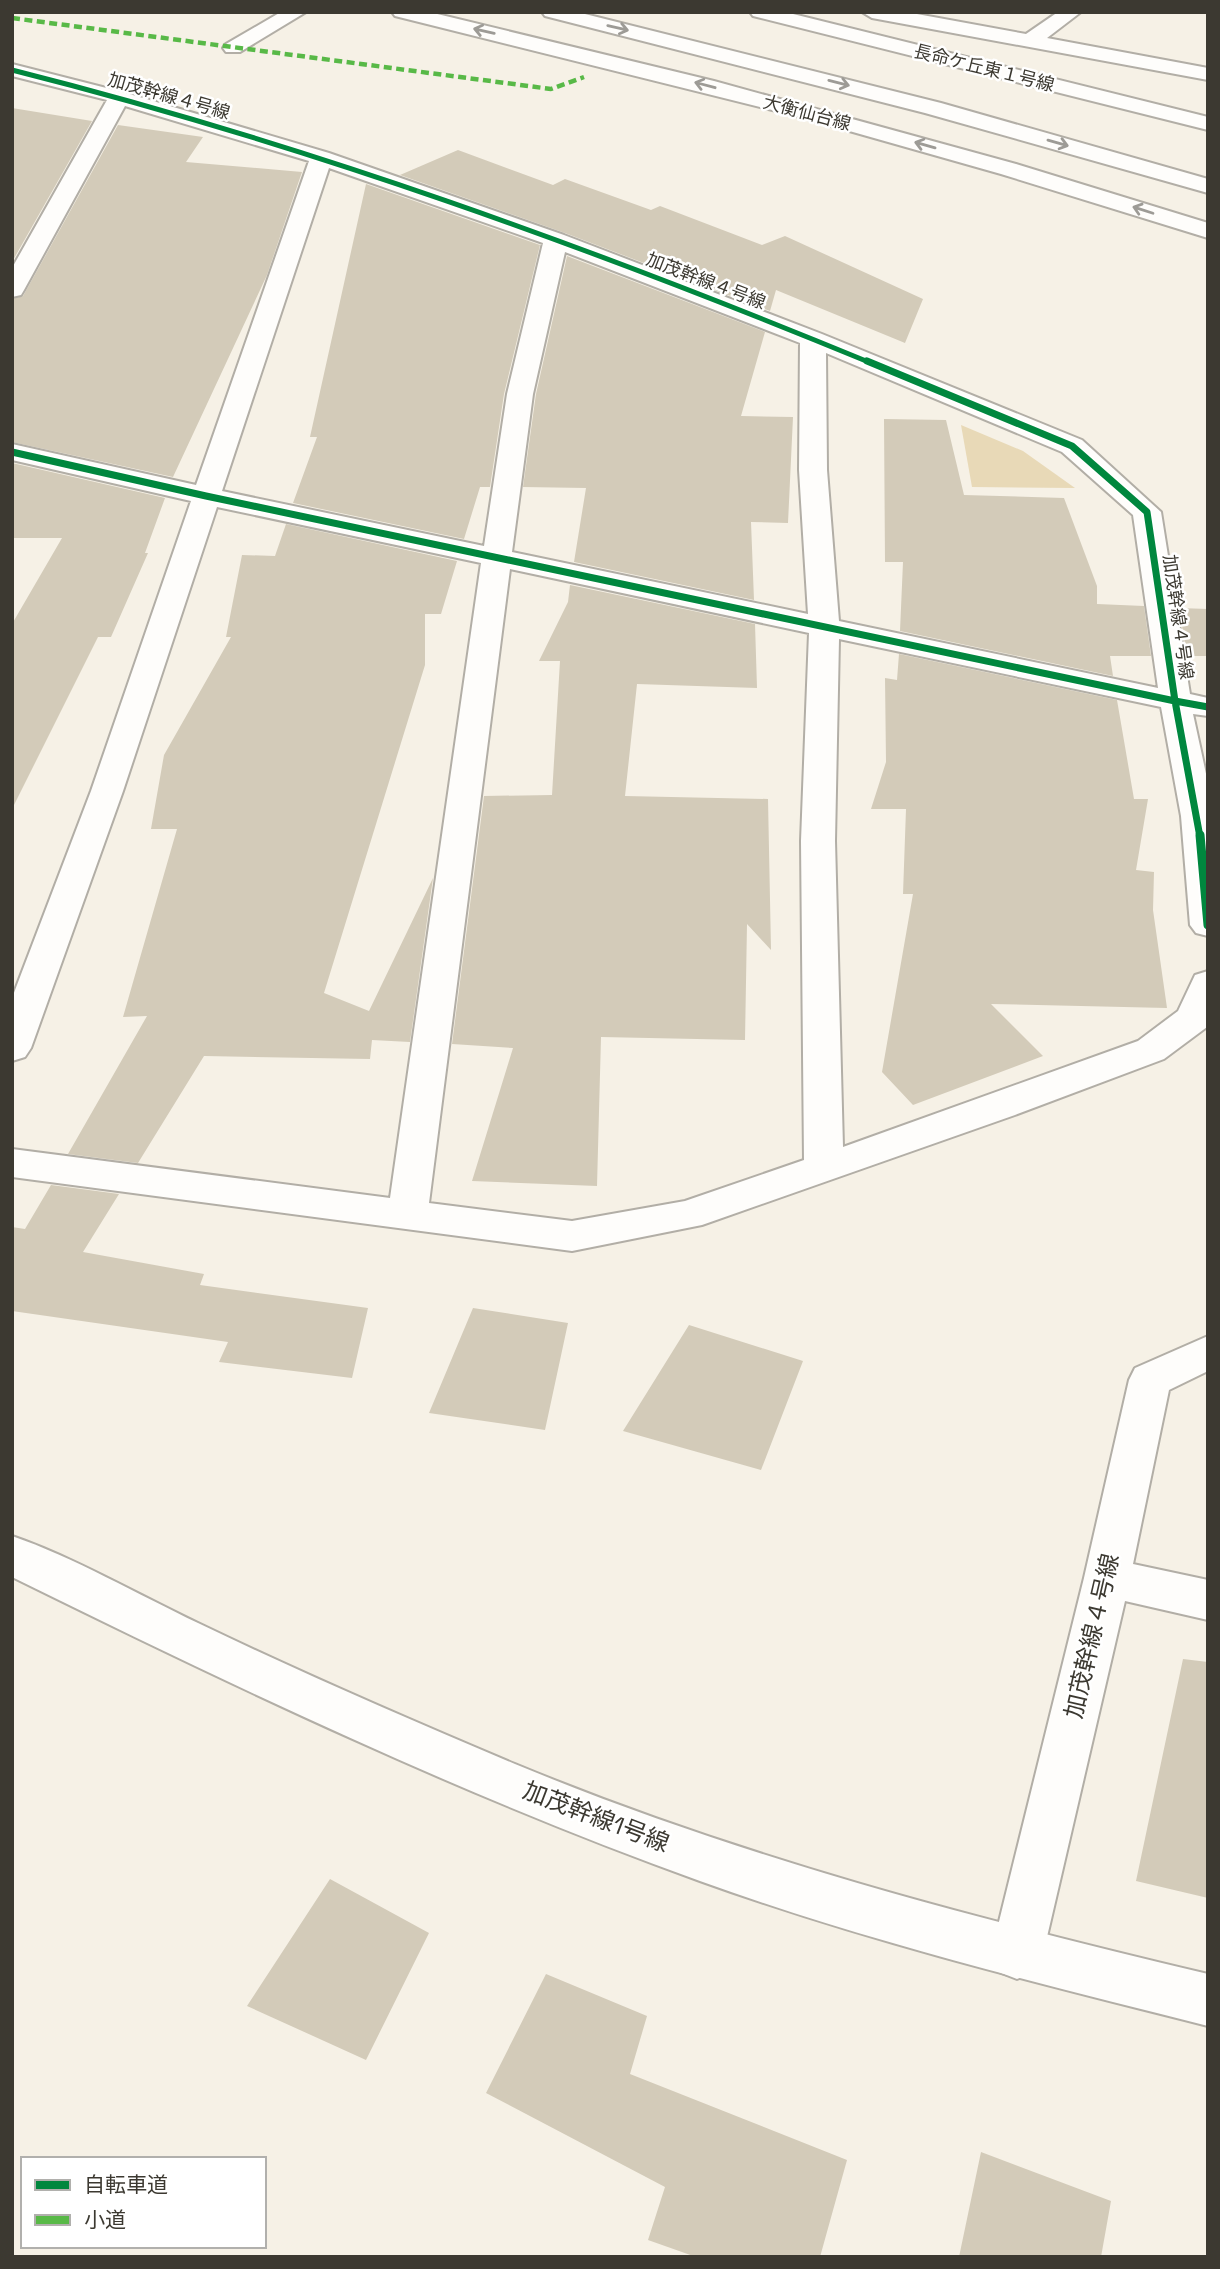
<svg xmlns="http://www.w3.org/2000/svg" width="1220" height="2269" font-family="'Space Grotesk','Noto Sans JP',sans-serif">
<style>
.green{fill:#e8d9b7}
.building{fill:#d3cbb9}
.lines{fill:none;stroke-linecap:round;stroke-linejoin:round}
.street-casing{stroke:#b2aea6;stroke-width:4}
.secondary-casing{stroke:#b2aea6;stroke-width:4}
.street{fill:#fefdfb;fill-rule:evenodd}
.secondary{fill:#fefdfb;fill-rule:evenodd}
.quiet{stroke:#58b947;stroke-width:4.5;stroke-dasharray:8 4.5;stroke-linecap:butt}
.cycleway-far2-casing{stroke:#fff;stroke-width:8}
.cycleway-far1-casing{stroke:#fff;stroke-width:10}
.cycleway-casing{stroke:#fff;stroke-width:13}
.cycleway-far2{stroke:#00873e;stroke-width:5}
.cycleway-far1{stroke:#00873e;stroke-width:7}
.cycleway{stroke:#00873e;stroke-width:9}
.oneway{stroke:#9d9b96}
.labels{text-anchor:middle;stroke-width:5;stroke-linejoin:round;paint-order:stroke}
.far-street-label{font-size:18px;fill:#3c3931;stroke:#fff}
.near-street-label{font-size:24px;fill:#3c3931;stroke:#fff}
</style>
<rect width="100%" height="100%" fill="#f6f1e6"/>
<path class="green" d="M961,425L1023,451L1075,488L972,487Z"/>
<path class="building" d="M12,108L92,121L12,262Z
M118,125L203,137L186,162L302,172L267,275L173,477L12,442V299L23,296Z
M458,150L553,185L565,179L651,210L660,206L762,245L785,236L923,299L905,343L776,290L770,311L565,233L400,175Z
M366,184L540,245L504,394L490,487H480L464,539L293,503L317,437H310Z
M567,256L765,332L741,416L793,417L788,523L751,522L754,600L574,562L586,488L523,487L536,394Z
M884,419L946,420L964,495L1064,498L1097,586V604L1144,606L1151,656H1110L1113,676L900,631L903,562H885Z
M12,463L165,498L145,553H148L111,637H98L12,809V624L62,538H12Z
M286,524L457,561L441,614H425V665L324,993L369,1011L433,878L410,1042L372,1040L370,1059L204,1056L138,1163L68,1154L147,1016L123,1017L177,829H151L164,755L231,637H226L242,555L275,556Z
M570,585L755,624L757,688L637,684L625,796L768,799L771,950L747,924L745,1040L601,1037L597,1186L472,1181L513,1048L452,1044L484,796L552,795L560,661H539L568,602Z
M1179,608L1208,609V656H1187Z
M899,654L1117,700L1134,799H1148L1136,870L1154,872L1153,910L1167,1008L991,1004L1043,1056L913,1105L882,1072L913,894H903L906,809H871L886,762L885,678L897,680Z
M51,1185L119,1194L83,1252L204,1274L200,1285L368,1308L352,1378L219,1362L228,1342L12,1311V1227L25,1229Z
M473,1308L568,1323L545,1430L429,1413Z
M689,1325L803,1361L761,1470L623,1431Z
M1183,1659L1208,1662V1898L1136,1881Z
M330,1879L429,1933L366,2060L247,2006Z
M546,1974L647,2016L630,2074L847,2160L820,2257H696L648,2240L665,2187L486,2093Z
M981,2152L1111,2201L1101,2257H959Z"/>
<g class="lines">
<g class="street-casing">
<path id="street" d="M281,12H306L240,52H226L223,48L226,44Z
M862,12H906L1026,34L1058,12H1081L1047,38L1208,68V80L872,18Z
M12,64L126,93L329,153L564,235L822,334L1082,440L1161,512L1190,694L1208,698V716L1193,714L1208,783V936L1196,933L1190,925L1181,816L1161,707L839,639L835,841L843,1147L1138,1041L1178,1011L1195,975L1208,971L1207,1027L1164,1059L1015,1115L702,1225L572,1251L12,1177V1149L390,1198L481,563L217,507L123,791L31,1048L25,1057L12,1061V998L91,791L191,501L12,460V444L196,485L309,161L125,106L24,290L21,295L12,297V268L107,100L12,76ZM329,168L543,243L507,394L484,546L222,491ZM565,252L800,343L799,470L808,614L512,552L533,394ZM826,353L1062,452L1133,515L1158,688L839,621L827,470ZM510,569L809,633L801,841L804,1160L685,1201L572,1221L429,1203Z
M1208,1336V1371L1169,1390L1133,1564L1208,1580V1620L1125,1601L1043,1954L1035,1972L1017,1979L999,1972L991,1954L1084,1578L1129,1380L1135,1368Z"/>
</g>
<g class="secondary-casing">
<path id="secondary" d="M392,12H429L714,81L1016,164L1208,223V238L1001,174L800,117L395,16Z
M542,12H577L941,103L1208,179V193L925,113L545,16Z
M750,12H785L1208,117V130L753,16Z
M12,1536C73,1557 139,1595 198,1623C302,1673 408,1719 515,1764C739,1857 972,1918 1208,1974V2026C1037,1983 866,1941 700,1881C464,1796 237,1688 12,1577Z"/>
</g>
<use href="#street" class="street"/>
<use href="#secondary" class="secondary"/>
<path class="quiet" d="M12,18L551,89L584,77"/>
<g class="cycleway-far2-casing">
<path id="cycleway-far2" d="M12,70C306,144 592,248 871,363"/>
</g>
<g class="cycleway-far1-casing">
<path id="cycleway-far1" d="M867,361L1072,446L1147,512L1175,701L1208,707
M12,452L206,496L1175,701L1200,837"/>
</g>
<g class="cycleway-casing">
<path id="cycleway" d="M1200,835L1208,925"/>
</g>
<use href="#cycleway-far2" class="cycleway-far2"/>
<use href="#cycleway-far1" class="cycleway-far1"/>
<use href="#cycleway" class="cycleway"/>
</g>
<defs><path id="oneway-shaft" d="M-6 0H5M1.5-3L5.5 0L1.5 3" fill="none" stroke-width="1.6" stroke-linecap="round" stroke-linejoin="round" transform="scale(1.75)"/></defs>
<g class="oneway">
<use href="#oneway-shaft" transform="translate(618 28) rotate(13)"/>
<use href="#oneway-shaft" transform="translate(484 31) rotate(-167)"/>
<use href="#oneway-shaft" transform="translate(839 83) rotate(14)"/>
<use href="#oneway-shaft" transform="translate(705 85) rotate(-165)"/>
<use href="#oneway-shaft" transform="translate(1058 143) rotate(16)"/>
<use href="#oneway-shaft" transform="translate(925 145) rotate(-164)"/>
<use href="#oneway-shaft" transform="translate(1143 210) rotate(-162)"/>
</g>
<g class="labels">
<g class="far-street-label">
<text transform="translate(984 68) rotate(14)" y="6">長命ケ丘東１号線</text>
<text transform="translate(169 96) rotate(16)" y="6">加茂幹線４号線</text>
<text transform="translate(807 113) rotate(15)" y="6">大衡仙台線</text>
<text transform="translate(706 281) rotate(21)" y="6">加茂幹線４号線</text>
<text transform="translate(1178 617) rotate(82)" y="6">加茂幹線４号線</text>
</g>
<g class="near-street-label">
<text transform="translate(1092 1636) rotate(-77)" y="8">加茂幹線４号線</text>
<text transform="translate(596 1817) rotate(21)" y="8">加茂幹線1号線</text>
</g>
</g>
<rect width="1220" height="2269" fill="none" stroke="#3c3931" stroke-width="28"/>
<rect x="21" y="2157" width="245" height="91" fill="#ffffff" stroke="#b1b0ad" stroke-width="2"/>
<rect x="35" y="2180" width="35" height="10" fill="#00873e" stroke="#b1b0ad" stroke-width="2"/>
<text x="84" y="2192" font-size="21" fill="#3c3931">自転車道</text>
<rect x="35" y="2215" width="35" height="10" fill="#58b947" stroke="#b1b0ad" stroke-width="2"/>
<text x="84" y="2227" font-size="21" fill="#3c3931">小道</text>
</svg>
